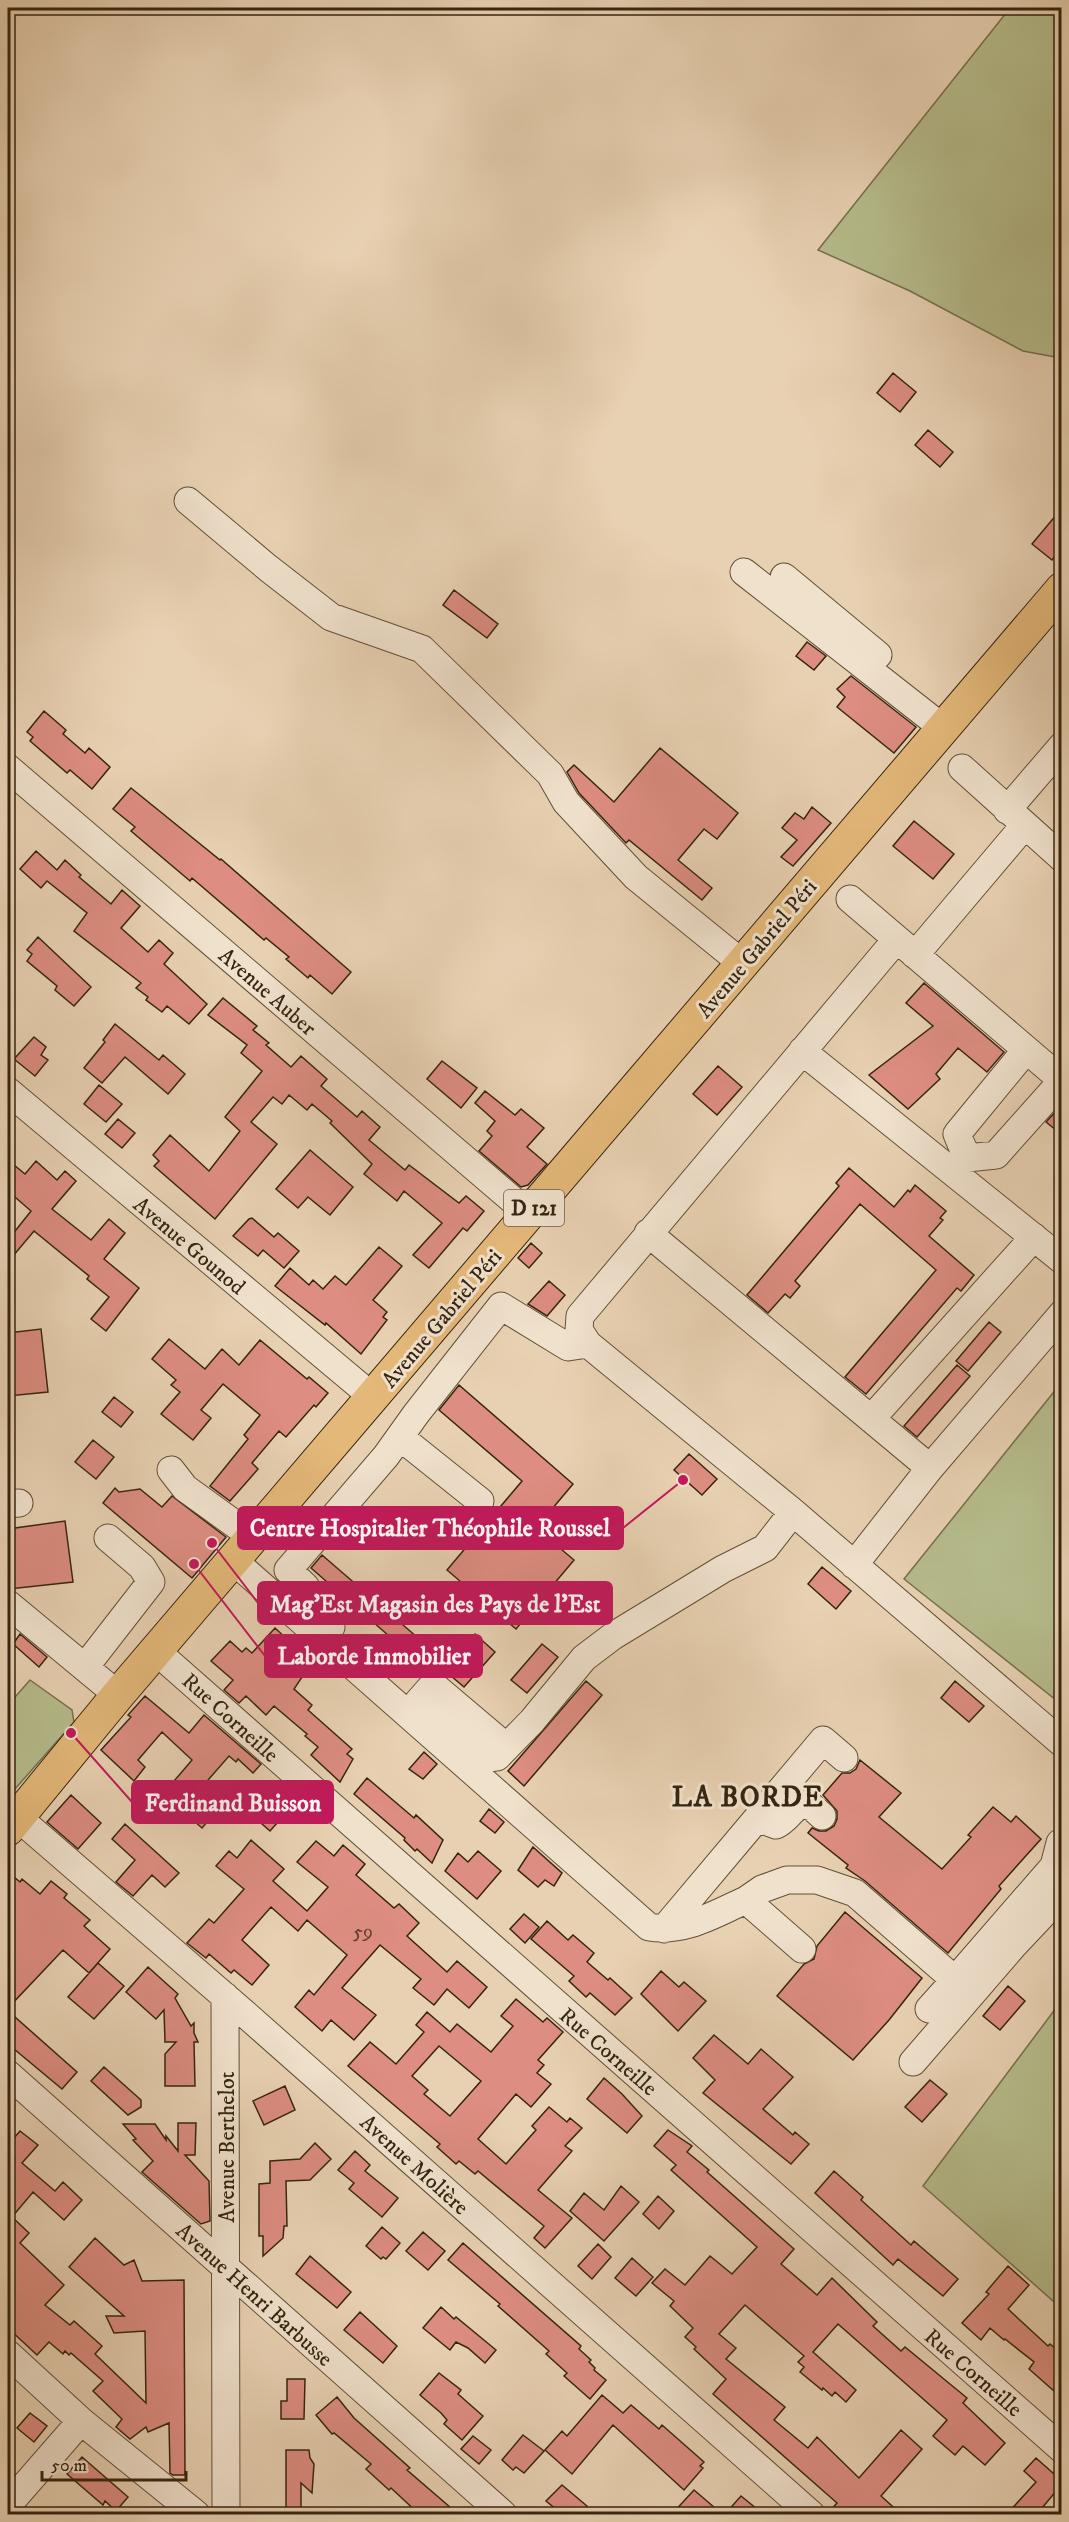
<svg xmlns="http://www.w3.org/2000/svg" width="1069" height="2522" font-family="'IM FELL DW Pica',serif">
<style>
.green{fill:#b6bc8c;stroke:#76704e;stroke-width:1.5}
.building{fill:#dd8d81;stroke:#352510;stroke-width:1.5;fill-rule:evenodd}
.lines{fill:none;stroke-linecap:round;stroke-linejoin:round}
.minor-casing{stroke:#625038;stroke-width:29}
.major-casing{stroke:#352510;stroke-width:35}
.minor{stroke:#f0e1cd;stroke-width:27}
.major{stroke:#e4b879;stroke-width:33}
.labels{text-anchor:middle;stroke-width:6;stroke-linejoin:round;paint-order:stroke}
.number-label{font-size:20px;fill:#5f3f2c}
.shield{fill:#f0e1cd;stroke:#6d5d49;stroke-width:1.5}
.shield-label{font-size:21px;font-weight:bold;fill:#352510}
.street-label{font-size:22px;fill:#352510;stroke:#f0e1cd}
.district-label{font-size:28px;font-weight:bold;letter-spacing:1.5px;fill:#352510;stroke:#f0e1cd}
.leader{fill:none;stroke:#c2185b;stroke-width:2}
.callout-dot{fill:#c2185b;stroke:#f0e1cd;stroke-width:2}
.callout{fill:#c2185b;stroke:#c2185b;stroke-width:2}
.callout-label{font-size:24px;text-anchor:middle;font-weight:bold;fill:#fff}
</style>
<rect width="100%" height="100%" fill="#e8d1b2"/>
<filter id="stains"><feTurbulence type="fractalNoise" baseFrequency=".00333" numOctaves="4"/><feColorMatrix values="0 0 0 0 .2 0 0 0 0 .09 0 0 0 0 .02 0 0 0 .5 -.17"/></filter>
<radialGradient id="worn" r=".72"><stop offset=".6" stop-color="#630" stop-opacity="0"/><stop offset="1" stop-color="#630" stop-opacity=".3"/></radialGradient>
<path class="green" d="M1010,8H1061V358L1023,351L910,291L818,250Z
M1061,1383V1704L904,1579Z
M30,1680L72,1710L74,1722L15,1789L8,1788V1705Z
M1061,1947V2308L923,2186L1056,2008Z"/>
<path class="building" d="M893,373L916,392L900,412L877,393Z
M928,430L953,452L940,467L915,445Z
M1062,508V548L1052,560L1032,544Z
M454,590L498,624L487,638L443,605Z
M807,642L826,656L814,670L796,656Z
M851,676L916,727L894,753L837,707L845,697L837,689Z
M44,711L66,730L63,734L85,753L89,748L110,767L92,789L70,770L67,773L30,741L33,737L27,732Z
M660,748L738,813L717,839L704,829L678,860L712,888L702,900L629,840L626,843L579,793L567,772L574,765L614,802Z
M131,788L220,860L221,859L351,972L332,994L310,975L308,978L286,959L289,957L266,938L264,940L192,878L190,881L131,831L135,827L113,809Z
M812,807L831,823L793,866L781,857L797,840L782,828L795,813L804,819Z
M914,821L954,854L933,879L893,846Z
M36,851L57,870L65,860L81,875L79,877L111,904L122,890L140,906L121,928L148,952L159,940L173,953L164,964L207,1004L189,1024L167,1006L162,1012L146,1000L148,997L136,988L141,983L74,931L87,913L47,881L41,888L20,869Z
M38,937L91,987L74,1006L55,990L57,986L27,961L32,954L27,950Z
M924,983L1004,1052L987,1072L958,1048L936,1074L940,1079L908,1109L869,1075L933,1026L906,1003Z
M223,998L257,1026L253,1030L269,1043L266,1045L291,1067L301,1056L327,1079L321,1086L357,1117L362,1111L380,1127L369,1140L405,1170L409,1165L459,1203L466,1196L484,1211L467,1231L463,1228L429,1268L413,1255L442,1223L404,1191L397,1201L364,1174L372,1164L330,1123L332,1121L312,1104L307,1110L289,1095L282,1104L273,1097L251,1122L277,1144L215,1219L154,1166L159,1161L153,1155L170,1135L209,1171L240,1131L225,1117L262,1071L241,1053L247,1045L208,1015Z
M115,1024L159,1060L163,1055L185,1074L168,1094L125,1057L102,1083L84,1068L105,1042L103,1040Z
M34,1037L46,1047L41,1055L48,1060L35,1076L14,1059Z
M442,1061L477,1088L461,1108L427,1079Z
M718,1066L742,1087L717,1115L693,1094Z
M99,1085L122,1104L106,1122L84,1104Z
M485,1091L515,1115L521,1109L544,1128L527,1147L547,1164L528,1185L521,1187L479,1151L492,1136L487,1131L495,1121L475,1103Z
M1062,1105V1135L1046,1122Z
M118,1119L135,1133L122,1148L105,1134Z
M310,1150L353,1187L330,1215L308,1197L298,1208L276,1189Z
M8,1160L25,1174L36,1161L57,1180L65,1171L76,1181L52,1209L91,1240L109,1219L125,1233L104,1259L139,1288L106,1331L91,1319L109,1297L87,1279L89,1276L34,1231L8,1262V1240L31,1211L8,1191Z
M849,1168L894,1207L908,1190L910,1192L915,1185L946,1211L940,1218L943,1220L929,1236L974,1275L961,1291L957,1288L866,1394L845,1377L936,1270L860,1204L795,1281L800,1286L790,1298L785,1294L768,1313L747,1295L839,1186L836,1183Z
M252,1218L274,1237L278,1233L299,1251L284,1268L263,1250L258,1256L233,1236L249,1219Z
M531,1243L542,1253L529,1268L518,1258Z
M379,1247L402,1266L373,1300L387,1312L383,1317L387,1320L361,1354L326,1323L325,1325L275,1286L290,1268L309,1285L313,1280L323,1289L335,1276L346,1285Z
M549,1281L565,1295L547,1316L528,1304Z
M989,1322L1001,1332L968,1371L956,1361Z
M41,1329L48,1392L8,1396V1333Z
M169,1339L205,1369L222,1349L239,1365L260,1340L307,1379L309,1377L328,1393L316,1407L314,1405L286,1437L279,1431L252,1463L258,1469L230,1501L210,1486L248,1439L244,1435L260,1415L223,1384L201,1410L211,1418L193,1440L161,1414L180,1392L171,1385L176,1380L152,1359Z
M957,1365L970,1376L917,1437L904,1426Z
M459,1385L573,1484L536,1528L574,1560L516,1629L447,1570L522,1481L439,1410Z
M114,1397L133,1412L121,1427L102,1412Z
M93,1440L114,1457L96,1479L75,1462Z
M689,1454L717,1479L702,1495L674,1470Z
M115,1488L119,1492L140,1489L162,1507L172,1496L226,1537L192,1578L103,1503Z
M65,1521L73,1582L9,1589L8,1529Z
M322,1555L432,1650L420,1663L311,1568Z
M822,1567L851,1591L836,1609L808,1584Z
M275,1628L312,1662L294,1689L312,1705L308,1710L352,1749L347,1754L353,1759L340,1782L311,1755L318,1747L305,1736L307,1734L274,1706L266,1715L246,1696L239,1703L224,1690L233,1680L211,1661L230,1641L242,1652L246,1648L252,1653Z
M20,1634L47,1657L39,1667L13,1644Z
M475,1634L495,1652L464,1687L444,1670Z
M542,1644L558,1657L527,1693L511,1680Z
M586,1681L602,1695L524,1786L508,1771Z
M955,1681L984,1706L969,1722L941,1698Z
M145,1696L189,1733L204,1715L261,1764L253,1773L238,1759L236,1762L229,1756L202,1787L222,1805L202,1828L163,1794L192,1760L162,1732L138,1760L145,1767L134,1781L101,1750L131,1717L128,1715Z
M424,1752L437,1764L423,1779L409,1769Z
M860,1760L901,1793L879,1817L942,1869L971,1837L968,1835L993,1807L1011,1822L1016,1816L1041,1839L999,1886L1001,1889L948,1953L865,1881L846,1868L848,1865L808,1833L812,1828L819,1831H826L834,1826L837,1819V1811L823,1795L842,1773H850L856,1769Z
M367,1778L414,1818L416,1815L443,1840L432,1863L417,1849L415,1851L404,1840L405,1838L354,1794Z
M256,1786L286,1813L270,1831L239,1804Z
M71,1795L101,1823L78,1849L47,1822Z
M489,1809L504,1822L495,1833L480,1821Z
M125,1824L179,1873L165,1887L152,1875L133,1896L116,1882L135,1860L112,1839Z
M251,1840L284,1869L273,1881L307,1911L328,1887L297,1862L316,1841L334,1856L343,1845L365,1864L356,1875L394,1908L399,1904L419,1923L407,1936L447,1972L457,1961L487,1987L469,2008L447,1989L434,2005L413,1988L421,1979L380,1945L342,1988L376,2015L354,2040L331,2020L322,2031L295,2007L309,1990L314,1995L347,1955L307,1920L298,1931L271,1907L242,1940L269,1965L252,1985L234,1970L231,1973L209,1954L206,1958L187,1943L209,1919L214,1923L244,1889L216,1866L229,1851L237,1858Z
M533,1847L562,1873L554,1886L545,1880L538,1887L518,1870Z
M478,1851L501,1871L477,1899L445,1871L458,1853L468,1862Z
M8,1872L20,1882L22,1879L40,1894L51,1881L67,1894L64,1898L90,1920L84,1926L110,1949L89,1973L63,1950L8,2008V1917L11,1913L8,1911Z
M845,1912L922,1978L889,2020L853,2060L777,1996L804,1964L814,1959L817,1946Z
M524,1914L539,1927L525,1943L510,1929Z
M547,1921L568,1940L573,1935L594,1953L587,1962L608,1980L610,1978L632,1998L615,2015L590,1993L586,1997L569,1981L574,1976L531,1939Z
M98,1963L124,1986L94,2019L68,1997Z
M148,1967L178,1994L175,1998L191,2026L194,2023V2033L198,2042H194L195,2086H165V2054L176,2042H165L164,2010L156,2019L126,1992Z
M661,1971L679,1987L684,1982L706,2001L678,2031L641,1994Z
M1008,1986L1025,2001L1000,2030L983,2016Z
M516,1999L543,2022L547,2018L563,2032L538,2060L544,2065L537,2073L551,2084L531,2107L516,2094L478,2139L506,2164L536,2130L532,2126L549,2107L567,2122L570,2118L582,2128L565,2146L572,2151L538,2190L572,2218L545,2248L534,2238L544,2226L478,2171L475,2174L459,2161L456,2164L437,2147L440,2144L348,2066L370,2042L396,2064L424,2032L416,2025L427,2012L450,2032L457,2024L491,2052L513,2026L501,2016ZM439,2046L481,2081L450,2116L424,2094L428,2090L412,2076Z
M15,2017L77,2072L62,2089L8,2044V2025Z
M714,2035L748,2064L761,2049L793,2077L763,2109L793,2135L795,2132L809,2144L791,2164L703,2093L715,2080L693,2058Z
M104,2067L141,2100V2107L128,2115L91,2081Z
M604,2078L622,2094L642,2116L627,2133L587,2099Z
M930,2080L947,2094L922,2122L905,2107Z
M285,2086L295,2110L264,2125L253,2101Z
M178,2123H196L195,2155H185L209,2181L210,2221L201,2224L142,2172L153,2161L133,2140L136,2139L123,2124H155L166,2140V2136L178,2151Z
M668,2130L692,2146L687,2152L709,2170L707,2172L794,2249L781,2264L817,2295L832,2278L877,2322L873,2326L901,2351L905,2347L967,2398L963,2403L1005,2443L985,2465L963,2446L955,2455L933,2436L947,2420L838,2324L813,2352L856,2390L846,2402L835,2392L832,2396L823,2388L822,2390L800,2372L804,2367L798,2362L804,2356L745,2305L719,2334L736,2348L726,2359L785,2407L774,2420L808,2448L817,2437L859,2478L901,2430L922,2449L881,2496L901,2514H827L837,2503L713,2394L726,2379L694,2349L696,2347L685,2337L693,2328L670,2306L674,2301L652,2283L665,2269L685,2285L710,2256L732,2274L757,2247L671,2170L676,2165L654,2146Z
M20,2131L38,2145L22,2163L55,2191L63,2182L82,2200L64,2220L33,2192L12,2217L29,2233L20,2243L64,2285L45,2305L70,2325L74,2321L102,2346L95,2354L146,2403L145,2331L114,2333L106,2316H124L69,2267L95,2238L124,2265L134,2260L142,2281L184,2280L185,2475H173L170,2473L169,2423L148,2432L146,2427L130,2439L116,2427L122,2419L93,2391L103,2381L71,2353L69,2355L65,2351L63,2354L49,2342L37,2355L8,2328V2179L13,2173L8,2168L15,2160L8,2154V2145Z
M315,2143L331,2159L310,2180L286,2181L287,2226H284L283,2238L263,2256V2236H259V2184L270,2183V2161L300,2159Z
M355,2151L370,2165L365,2171L398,2198L382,2217L349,2189L354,2183L338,2170Z
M834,2171L863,2197L861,2200L911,2245L914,2241L958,2279L943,2296L898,2259L893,2265L815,2193Z
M621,2186L639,2202L604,2241L570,2211L584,2193L604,2210Z
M658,2196L674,2211L659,2229L643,2214Z
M382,2227L400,2243L386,2259L383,2257L381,2259L366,2246Z
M423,2232L445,2251L428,2270L406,2251Z
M463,2243L581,2346L579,2349L591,2360L589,2362L595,2368L594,2370L606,2380L590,2399L564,2376L567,2373L546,2354L549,2351L498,2306L500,2304L448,2260Z
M598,2244L611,2257L592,2279L578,2266Z
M310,2256L351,2292L337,2308L296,2274Z
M632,2258L653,2277L636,2296L615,2278Z
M1008,2266L1029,2285L1008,2309L1048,2346L1050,2344L1062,2354V2398L1029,2369L1034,2362L1005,2339L1004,2340L990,2328L981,2340L962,2323L989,2294L986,2292Z
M441,2307L454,2319L456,2317L496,2350L485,2363L468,2348L456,2342L450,2350L423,2328Z
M360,2312L397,2346L383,2363L344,2330Z
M439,2373L461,2390L458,2394L483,2416L462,2440L444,2424L447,2420L441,2413L420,2395Z
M287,2379H305L304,2419H281V2401H287Z
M602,2395L623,2413L631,2405L659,2429L662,2425L704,2462L700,2466L703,2468L684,2490L613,2425L572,2474L545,2450L562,2431L567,2436Z
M337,2397L354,2418L410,2468L407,2470L458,2514H419L391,2488L389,2490L366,2469L371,2464L334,2433L332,2434L316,2415Z
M30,2413L47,2426L34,2442L17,2428Z
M523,2435L544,2451L524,2473L516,2467L513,2470L502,2460Z
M473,2436L491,2450L479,2464L461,2449Z
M286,2450H309L310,2458L314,2464L312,2493L301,2483V2514H286Z
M82,2457L128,2497L116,2511L105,2501L103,2505L67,2474Z
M1036,2458L1062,2481V2484L1037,2514H1007L1036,2482L1024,2471Z
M562,2485L587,2506L580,2514H562L546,2501Z
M694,2490L722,2514H672Z
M741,2496L763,2514H725Z"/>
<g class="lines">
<g class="minor-casing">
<path id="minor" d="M188,501L268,568L331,617L422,649L550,774L566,802L636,877L743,964
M744,572L943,728
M784,577L878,655
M8,768L529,1214
M962,768L1062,858
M1007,810L1062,746
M850,899L1062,1080
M896,940L580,1316L579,1330L588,1344L793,1512L1062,1743
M915,955L1024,826
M1026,1050L957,1134L967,1158L996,1155L1062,1081
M802,1051L1062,1260
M8,1091L374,1398
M648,1233L930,1468
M871,1419L1034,1237
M400,1437L480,1501
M171,1470L185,1488L254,1538
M8,1504L19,1503
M234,1561L649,1927C685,1933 714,1914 746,1900L802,1949
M854,1565L930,1468L1062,1314
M8,1604L118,1695
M331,1627L314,1612L309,1605L310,1594L305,1586L288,1570L386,1456L416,1414L501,1306L568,1347L588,1344
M157,1652L1062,2449
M85,1667L151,1582L142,1567L108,1538
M497,1757L498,1740L433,1685L418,1702L483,1759L497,1757L532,1721L584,1658L613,1636L723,1569L765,1548L793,1512
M8,1809L244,2013L811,2514
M759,1815L765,1821L776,1825C787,1820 791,1809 802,1804L812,1807L822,1816
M746,1900L762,1889L787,1880H817L855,1893L955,1980L1054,1866L1060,1843
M664,1929L823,1740L844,1758
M225,1996L226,2514
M929,2009L955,1980
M913,2062L1014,1945L1062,1894
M8,2074L503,2514
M8,2354L81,2421L196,2514
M8,2505L81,2421"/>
</g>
<g class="major-casing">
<path id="major" d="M8,1829L118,1695L1062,589"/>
</g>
<use href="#minor" class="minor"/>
<use href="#major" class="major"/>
</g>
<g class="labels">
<g class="number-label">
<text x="363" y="1938">59</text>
</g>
<rect class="shield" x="504" y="1190" width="60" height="36" rx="4.5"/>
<g class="shield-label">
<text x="534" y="1215">D 121</text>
</g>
<g class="street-label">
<text transform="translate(756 948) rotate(-50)" y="8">Avenue Gabriel Péri</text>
<text transform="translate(268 991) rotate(41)" y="8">Avenue Auber</text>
<text transform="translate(190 1245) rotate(40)" y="8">Avenue Gounod</text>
<text transform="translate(441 1318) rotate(-50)" y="8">Avenue Gabriel Péri</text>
<text transform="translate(231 1717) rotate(42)" y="8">Rue Corneille</text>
<text transform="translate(609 2051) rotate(41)" y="8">Rue Corneille</text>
<text transform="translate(226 2147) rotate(-90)" y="8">Avenue Berthelot</text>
<text transform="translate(415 2164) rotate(42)" y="8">Avenue Molière</text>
<text transform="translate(255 2294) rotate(42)" y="8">Avenue Henri Barbusse</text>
<text transform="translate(974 2372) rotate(41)" y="8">Rue Corneille</text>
</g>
<g class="district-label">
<text x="748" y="1806">LA BORDE</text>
</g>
</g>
<path class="leader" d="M683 1480L623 1528M212 1543L258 1603M194 1564L265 1656M71 1733L132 1802"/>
<g class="callout-dot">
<circle cx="683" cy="1480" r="6"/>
<circle cx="212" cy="1543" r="6"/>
<circle cx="194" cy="1564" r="6"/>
<circle cx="71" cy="1733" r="6"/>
</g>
<g class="callout">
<rect x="238" y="1507" width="385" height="42" rx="6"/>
<rect x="258" y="1582" width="354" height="42" rx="6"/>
<rect x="265" y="1635" width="217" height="42" rx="6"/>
<rect x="132" y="1781" width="201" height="42" rx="6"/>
</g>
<g class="callout-label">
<text x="430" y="1536">Centre Hospitalier Théophile Roussel</text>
<text x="435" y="1612">Mag'Est Magasin des Pays de l'Est</text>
<text x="374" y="1664">Laborde Immobilier</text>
<text x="233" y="1811">Ferdinand Buisson</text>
</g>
<rect width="1069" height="2522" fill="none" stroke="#e8d1b2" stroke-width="30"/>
<rect x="9" y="9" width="1051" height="2504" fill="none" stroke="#352510" stroke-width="3"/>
<rect x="15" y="15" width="1039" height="2492" fill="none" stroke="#352510" stroke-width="1.5"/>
<path d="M42 2471v9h144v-9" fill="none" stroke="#352510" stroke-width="3"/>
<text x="51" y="2471" font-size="18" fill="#352510" stroke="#f0e1cd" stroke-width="4.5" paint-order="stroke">50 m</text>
<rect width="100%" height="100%" filter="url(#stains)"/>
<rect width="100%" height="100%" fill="url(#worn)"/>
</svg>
